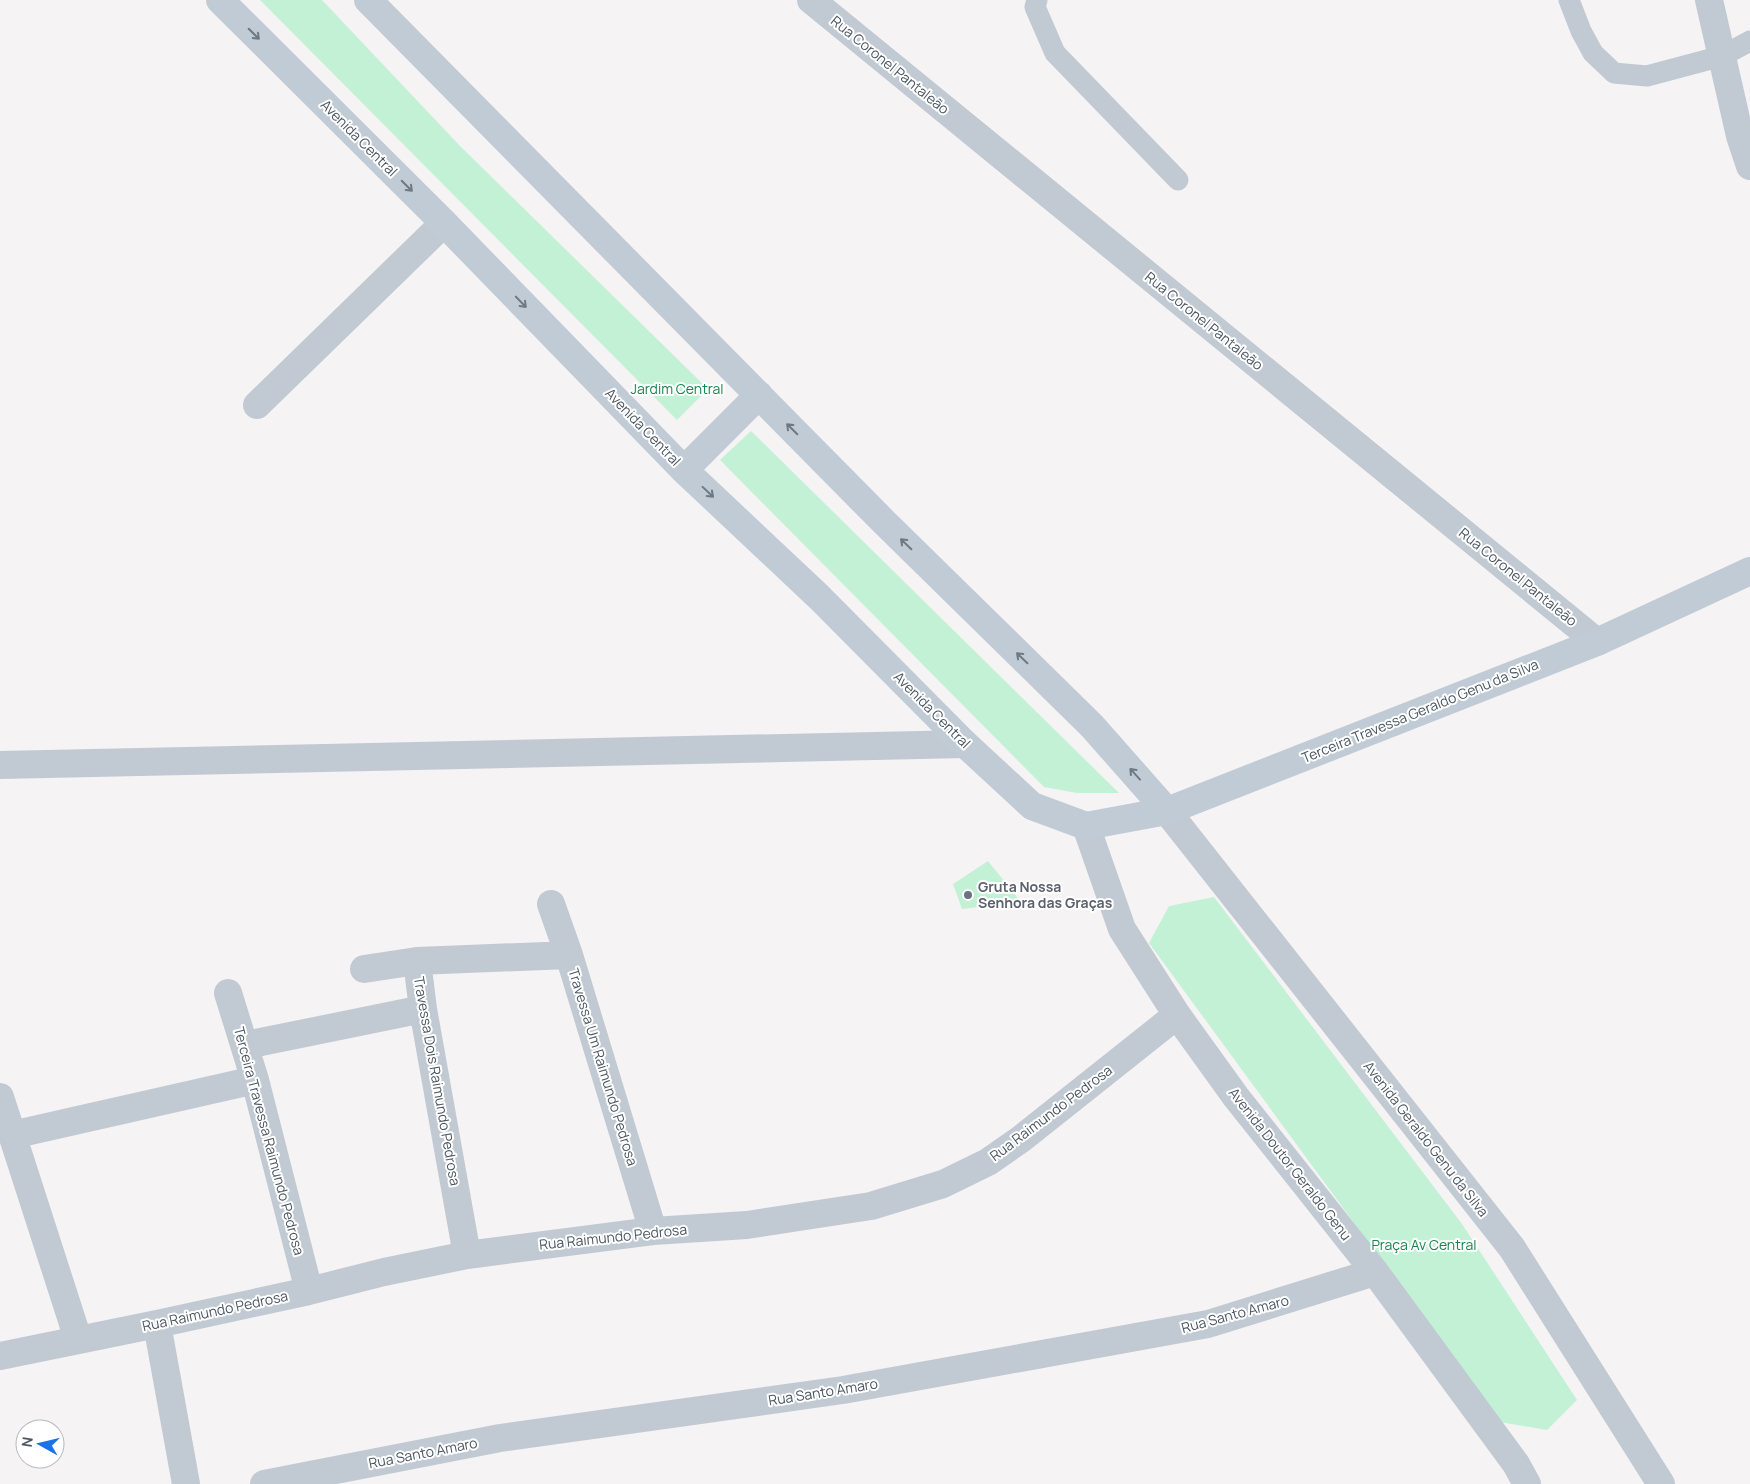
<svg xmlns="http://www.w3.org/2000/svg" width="1750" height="1484" font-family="Manrope,sans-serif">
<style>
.green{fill:#c3f1d5}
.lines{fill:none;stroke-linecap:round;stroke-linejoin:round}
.lane{stroke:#c1cad2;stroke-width:21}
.street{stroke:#c1cad2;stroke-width:28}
.secondary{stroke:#c1cbd6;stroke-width:28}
.oneway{stroke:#6e7984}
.worship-dot{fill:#6b7280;stroke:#fff;stroke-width:2}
.labels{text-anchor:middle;stroke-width:4;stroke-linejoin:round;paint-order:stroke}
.street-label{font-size:14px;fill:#4a5661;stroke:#fff}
.park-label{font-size:14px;fill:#17864f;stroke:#fff}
.worship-label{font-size:14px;font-weight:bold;fill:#5b616d;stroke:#fff;text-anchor:start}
</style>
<rect width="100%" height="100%" fill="#f5f3f3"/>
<path class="green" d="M260,0H322L460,146L708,389L677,420Z
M751,431L1119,793H1077L1044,787L720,460Z
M988,861L1021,902L962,909L953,884Z
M1214,897L1462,1224L1577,1400L1547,1430L1500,1422L1149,943L1169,906Z"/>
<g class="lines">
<path class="lane" d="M1037,0L1035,7L1055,53L1178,180
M1569,0L1581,31L1593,53L1614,73L1647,76L1722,56L1750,41"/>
<path class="street" d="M811,0L1597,642
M1709,0L1740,136L1750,166
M257,405L444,223
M0,765L965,744
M1167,811L1512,1248L1661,1484
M1086,826L1122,929L1177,1015L1236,1097L1375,1272L1516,1464L1527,1484
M551,904L569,955L653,1231
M417,961L569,955
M364,969L417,961L423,1009L467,1255
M228,993L255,1080L309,1291
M246,1045L423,1009
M0,1097L78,1339
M12,1135L255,1080
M157,1324L186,1484
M0,1356L157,1324L309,1291L384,1272L467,1255L653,1231L747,1225L871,1206L943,1184L988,1162L1021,1139L1177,1015
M264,1484L500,1438L843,1390L1208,1324L1375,1272"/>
<path class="secondary" d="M220,0L444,223L684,470L819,597L965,744L1032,806L1086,826L1167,811L1597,642L1750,571
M368,0L883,521L1092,726L1167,811
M684,470L759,395"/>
</g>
<defs><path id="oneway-shaft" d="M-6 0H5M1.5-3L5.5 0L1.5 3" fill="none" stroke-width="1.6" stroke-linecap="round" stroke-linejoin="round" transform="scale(1.25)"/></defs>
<g class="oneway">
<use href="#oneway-shaft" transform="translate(254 34) rotate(45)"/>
<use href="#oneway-shaft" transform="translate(407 186) rotate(45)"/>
<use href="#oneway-shaft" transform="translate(521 302) rotate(46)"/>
<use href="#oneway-shaft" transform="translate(792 429) rotate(-135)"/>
<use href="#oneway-shaft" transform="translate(708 492) rotate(43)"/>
<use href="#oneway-shaft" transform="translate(906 544) rotate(-136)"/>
<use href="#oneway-shaft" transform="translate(1022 658) rotate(-136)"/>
<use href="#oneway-shaft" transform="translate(1135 774) rotate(-132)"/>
</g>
<circle class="worship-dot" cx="968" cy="895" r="5"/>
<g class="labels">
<g class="street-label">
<text transform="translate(890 65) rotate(39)" y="5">Rua Coronel Pantaleão</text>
<text transform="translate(359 138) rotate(45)" y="5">Avenida Central</text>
<text transform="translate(1204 321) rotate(39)" y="5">Rua Coronel Pantaleão</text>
<text transform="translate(643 427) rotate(46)" y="5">Avenida Central</text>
<text transform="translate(1518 577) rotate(39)" y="5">Rua Coronel Pantaleão</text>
<text transform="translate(932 710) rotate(45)" y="5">Avenida Central</text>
<text transform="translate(1420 711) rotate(-22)" y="5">Terceira Travessa Geraldo Genu da Silva</text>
<text transform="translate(603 1067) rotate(73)" y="5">Travessa Um Raimundo Pedrosa</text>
<text transform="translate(437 1081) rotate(80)" y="5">Travessa Dois Raimundo Pedrosa</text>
<text transform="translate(1051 1113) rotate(-37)" y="5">Rua Raimundo Pedrosa</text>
<text transform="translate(1426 1139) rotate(52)" y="5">Avenida Geraldo Genu da Silva</text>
<text transform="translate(269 1141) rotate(75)" y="5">Terceira Travessa Raimundo Pedrosa</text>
<text transform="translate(1290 1164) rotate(52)" y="5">Avenida Doutor Geraldo Genu</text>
<text transform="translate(613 1237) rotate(-6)" y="5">Rua Raimundo Pedrosa</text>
<text transform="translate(215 1311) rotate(-12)" y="5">Rua Raimundo Pedrosa</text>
<text transform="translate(1235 1314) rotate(-15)" y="5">Rua Santo Amaro</text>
<text transform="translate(823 1392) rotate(-9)" y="5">Rua Santo Amaro</text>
<text transform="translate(423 1453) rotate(-11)" y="5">Rua Santo Amaro</text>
</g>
<g class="park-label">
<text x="677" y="394">Jardim Central</text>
<text x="1424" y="1250">Praça Av Central</text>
</g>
<g class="worship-label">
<text x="978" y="892">Gruta Nossa<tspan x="978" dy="16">Senhora das Graças</tspan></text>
</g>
</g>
<g transform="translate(40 1444) rotate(278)"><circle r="24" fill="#ffffff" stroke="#b7bbc0"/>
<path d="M0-4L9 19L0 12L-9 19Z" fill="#1a73e8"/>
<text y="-8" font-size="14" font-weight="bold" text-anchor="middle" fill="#4a5661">N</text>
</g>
</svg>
